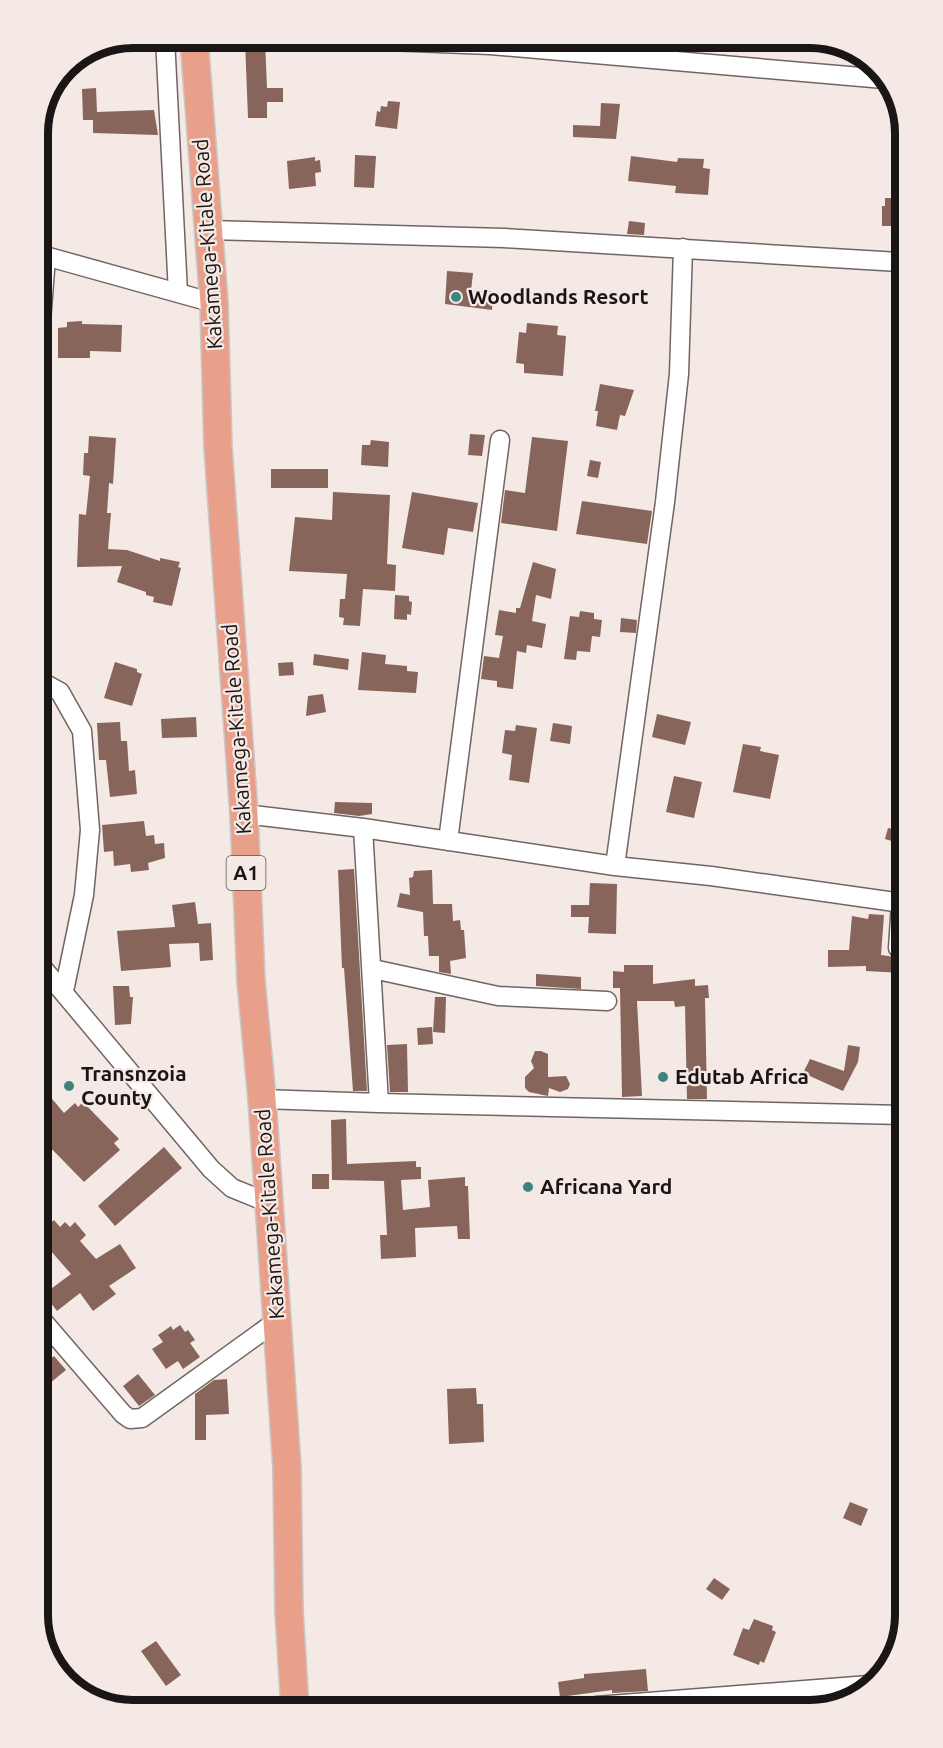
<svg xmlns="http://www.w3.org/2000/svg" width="943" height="1748" font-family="Ubuntu,sans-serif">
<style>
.building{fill:#88655a}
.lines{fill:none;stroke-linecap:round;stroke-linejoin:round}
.minor-casing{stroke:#706562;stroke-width:21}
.highway-casing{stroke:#c8c7c7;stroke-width:30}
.minor{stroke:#fff;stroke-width:18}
.highway{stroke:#e9a08b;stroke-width:27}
.poi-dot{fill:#3d847d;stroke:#f5e9e6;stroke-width:2}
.labels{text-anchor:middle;stroke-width:4.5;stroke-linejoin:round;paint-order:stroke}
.shield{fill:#f5e9e6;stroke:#5c5554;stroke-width:1.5}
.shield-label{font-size:20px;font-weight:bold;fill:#1a1615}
.street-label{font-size:21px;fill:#1a1615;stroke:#f5e9e6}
.poi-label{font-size:21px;font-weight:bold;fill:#1a1615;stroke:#f5e9e6;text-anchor:start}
.rim{fill:none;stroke:#1a1615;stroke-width:8}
</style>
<rect width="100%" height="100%" fill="#f5e9e6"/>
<path class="building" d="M265,40L267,88H283V102H267V118H248L245,41Z
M96,88L97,112L154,110L158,135L93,133V120H83L82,89Z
M388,101L400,102L397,129L375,126L377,111L380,112L381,106L387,107Z
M601,103L620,104L616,139L573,137V125L600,126Z
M355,155L376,156L374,188L354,187Z
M631,156L677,162L678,158L704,159L703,168L710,169L708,195L675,193L676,186L628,181Z
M315,157V161L320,160L321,172L315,173L316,186L289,189L287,161Z
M885,198H899L897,226H882V206H885Z
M629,221L645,223L644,235L627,234Z
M447,271L473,273L471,291H493L492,310L445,304Z
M82,321V324L122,325L121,352L90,351V358H58V328L67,327V322Z
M527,323L558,326L557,335L566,336L563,376L524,373V364L516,363L519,332L526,333Z
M600,384L634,390L625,416L620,415L617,430L596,426L598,411H595Z
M470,434L485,435L482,456L468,455Z
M89,436L116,438L113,484L109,483L107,513H111L108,549L127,550L160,561V558L180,562L178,567L181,568L172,606L153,602L154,597L146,595V592L117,582L122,566L77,567L79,514L86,515L90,476L83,475L84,453H88Z
M532,437L568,441L557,531L501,523L505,490L525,493Z
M371,440L389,442L388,467L361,465L362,445H370Z
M590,460L601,462L598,478L587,476Z
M271,469H328V488H271Z
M333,492L390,495L387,564L396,565L395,591L363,589L360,626L343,625L344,618L339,617L340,599H345L347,574L289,571L295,517L332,520Z
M412,492L478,503L473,532L448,528L444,555L402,548Z
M582,501L652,511L647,544L576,534Z
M533,562L556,569L551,599L536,595L532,621L546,624L542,648L527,645L526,653L517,651L513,689L497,687V681L481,679L484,656L499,658L503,636L495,635L499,610L516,613V608H520Z
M395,595L409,596V601L412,602L411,615L407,614V620L394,619Z
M580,611L594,613V619L602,620L600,637L592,636L590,652L577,651L576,660L564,659L570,616L579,617Z
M621,618L637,620L636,633L620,632Z
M362,652L386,655L385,664L407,666V671L418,672L416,693L358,690Z
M314,654L349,659L348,670L313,665Z
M115,662L137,669V672L142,674L132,706L104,698Z
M293,662L294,675L279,676L278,663Z
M323,694L326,712L306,716L308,696Z
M657,714L691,722L685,745L652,737Z
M196,717L197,737L162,738L161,719Z
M120,722L121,741H127L129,771L135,770L137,794L110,797L106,760H99L97,723Z
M553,723L572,726L570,744L550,741Z
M516,725L537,728L529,783L509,780L512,755L502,753L505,730L515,731Z
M743,744L761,747L760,751L779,755L770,799L733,792Z
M674,776L702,782L694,818L666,812Z
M335,802L372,803V814L359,816L334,813Z
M144,821L146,836L154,835L155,844L164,843L165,858L148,863L149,870L131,872L130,864L114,866L113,851L104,852L102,825Z
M888,828L902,831V844L885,839Z
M354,869L367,1091H353L344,968H342L338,870Z
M432,870L433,904H452L453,921L460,920L461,930H464L466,958L450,961L451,974L439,972V956H429L428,936H424L423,912L397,907L400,893L410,895L409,878L413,877L414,871Z
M590,883L617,884L616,934L588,933L589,917H571V905H589Z
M195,902L198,924L211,923L213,960L200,961L199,943L169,944L171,967L121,971L117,931L175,927L172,905Z
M869,914L884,915L881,955L902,958V973L866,971V966L828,967V950H849L852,916L868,919Z
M624,965H653V984L695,979V986L708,985L709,998H705L707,1099H687L685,1006L675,1007L674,1001H637L642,1096L622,1097L620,988H613V971L624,972Z
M536,974L581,977V989L536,986Z
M113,986H129L130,997H133L131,1024L115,1025Z
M435,997H446L445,1033L433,1032Z
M432,1027L433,1044L418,1045L417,1028Z
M407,1044L408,1092H390L387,1045Z
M848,1045L860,1047L858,1062L843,1091L803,1073L810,1059L844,1071Z
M535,1051H541L548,1054V1077L566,1076L570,1084L568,1089L560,1092L549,1088L548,1096L529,1092L525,1088V1077L534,1068L531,1061Z
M42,1087L64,1113L75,1103L78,1107L83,1102L119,1139L114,1143L120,1150L84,1182L42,1139Z
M346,1119L347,1164L416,1161V1167H421V1179L401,1180L403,1210L430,1207L428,1180L465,1177V1186H468L470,1239H458L457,1226L415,1228L416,1257L381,1259L380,1235H387L384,1181L332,1180L331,1120Z
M164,1147L182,1168L115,1226L98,1206Z
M312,1174H329V1189H312Z
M54,1220L60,1227L65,1222L70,1227L75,1222L86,1235L80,1241L96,1259L120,1244L136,1268L109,1286L116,1294L93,1311L80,1293L57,1311L44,1294L71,1274L43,1242V1230Z
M180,1325L185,1332L188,1330L195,1340L190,1343L200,1357L183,1369L178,1361L166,1369L152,1349L163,1342L158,1335L171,1326L173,1330Z
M54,1356L66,1370L44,1388V1364Z
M138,1374L155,1395L139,1406L123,1386Z
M227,1379L229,1414L206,1415V1440H195V1394L214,1380Z
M476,1388L477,1404H483L484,1442L449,1444L447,1389Z
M850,1502L868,1509L861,1526L843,1518Z
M714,1578L730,1589L722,1600L706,1589Z
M754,1619L773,1626L772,1630L776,1632L764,1663L760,1661L759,1665L733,1655L743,1628L749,1630Z
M156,1641L181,1675L166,1686L141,1651Z
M646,1669L648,1691L612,1693V1690L560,1697L558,1682L584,1678V1674Z"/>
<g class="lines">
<g class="minor-casing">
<path id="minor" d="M165,38L178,293
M311,38L490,45L884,79
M208,230L504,238L899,262
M38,254L214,303
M39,348L46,257
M40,681L60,692L82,731L90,830L84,895L64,991
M244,814L363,828L615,866L665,502L679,374L683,248
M363,828L379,1103L903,1115
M448,841L500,440
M615,866L711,876L902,903
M898,948L901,903
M42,967L211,1169L232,1188L269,1203
M373,969L498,996L607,1001
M262,1099L379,1103
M43,1321L123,1414L130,1419L142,1418L278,1320
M596,1706L869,1685"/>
</g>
<g class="highway-casing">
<path id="highway" d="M194,38L214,303L218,447L244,814L251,981L262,1099L287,1468L289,1611L295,1709"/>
</g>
<use href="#minor" class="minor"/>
<use href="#highway" class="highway"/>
</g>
<g class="poi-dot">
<circle cx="456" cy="297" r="6"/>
<circle cx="663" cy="1077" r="6"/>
<circle cx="69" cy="1086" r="6"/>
<circle cx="528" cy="1187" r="6"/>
</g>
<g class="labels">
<rect class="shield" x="226.5" y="856" width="39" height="34" rx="4.5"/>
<g class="shield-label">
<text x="246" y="880">A1</text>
</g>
<g class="street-label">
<text transform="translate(208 244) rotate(-94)" y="7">Kakamega-Kitale Road</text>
<text transform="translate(237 729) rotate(-94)" y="7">Kakamega-Kitale Road</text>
<text transform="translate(270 1214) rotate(-94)" y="7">Kakamega-Kitale Road</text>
</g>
<g class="poi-label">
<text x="468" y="304">Woodlands Resort</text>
<text x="81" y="1081">Transnzoia<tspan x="81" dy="24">County</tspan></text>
<text x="675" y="1084">Edutab Africa</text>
<text x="540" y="1194">Africana Yard</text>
</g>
</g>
<path d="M0 0H943V1748H0ZM133 48H810A85 85 0 0 1 895 133V1615A85 85 0 0 1 810 1700H133A85 85 0 0 1 48 1615V133A85 85 0 0 1 133 48Z" fill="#f5e9e6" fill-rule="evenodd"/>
<path class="rim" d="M133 48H810A85 85 0 0 1 895 133V1615A85 85 0 0 1 810 1700H133A85 85 0 0 1 48 1615V133A85 85 0 0 1 133 48Z"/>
</svg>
